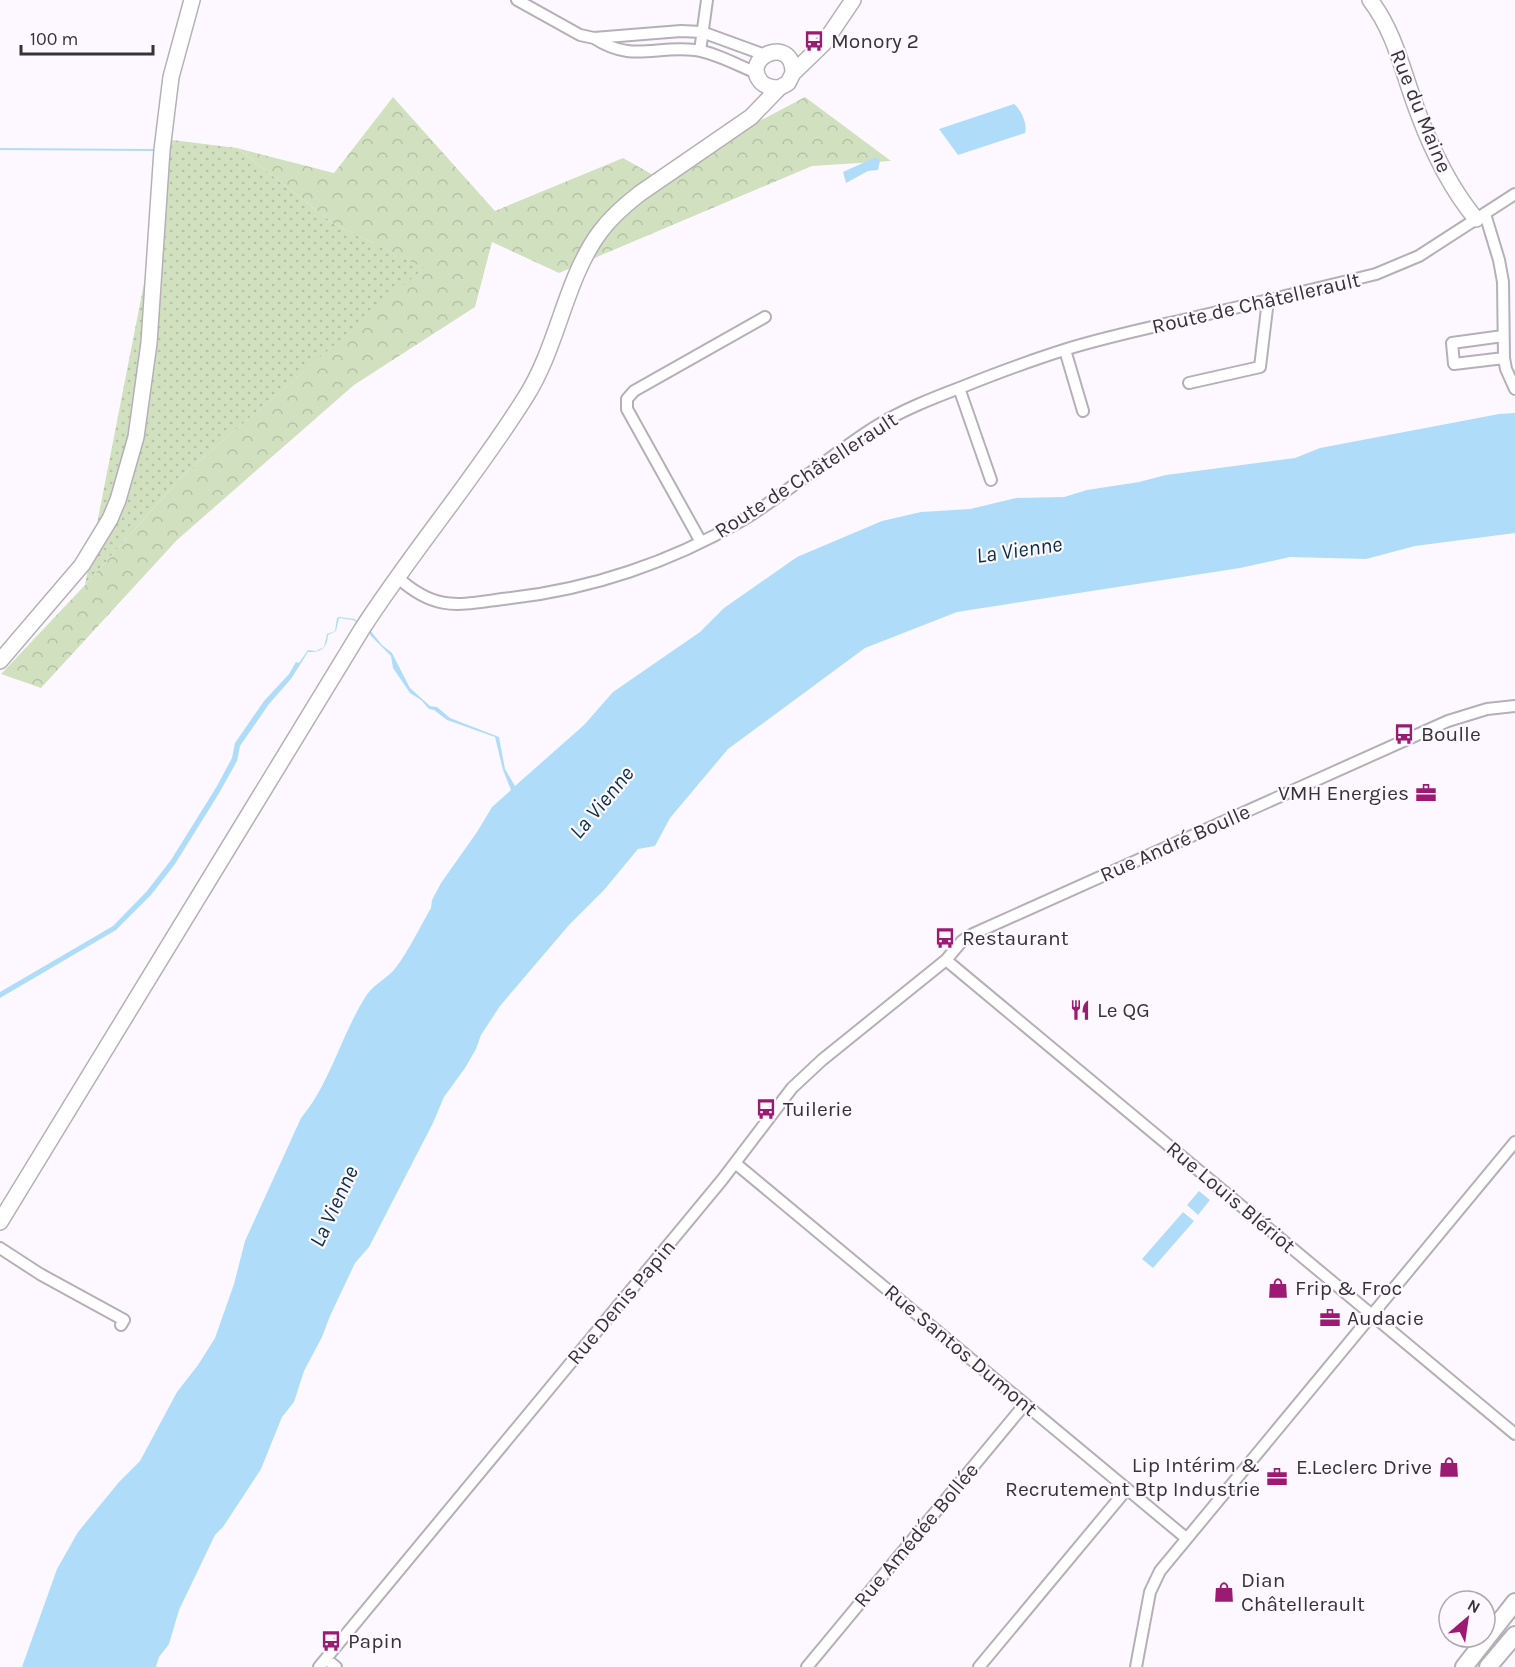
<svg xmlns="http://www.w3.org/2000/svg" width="1515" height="1667" font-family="Karla,sans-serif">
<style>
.grass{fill:url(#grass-dots)}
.forest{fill:url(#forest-crowns)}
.water{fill:#afddf9}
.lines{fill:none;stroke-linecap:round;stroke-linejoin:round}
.street-casing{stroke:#b5b0b7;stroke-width:14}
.secondary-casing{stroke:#b5b0b7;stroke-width:18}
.primary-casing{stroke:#b5b0b7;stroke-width:20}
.street{stroke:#fff;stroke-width:10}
.secondary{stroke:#fff;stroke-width:15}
.primary{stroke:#fff;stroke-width:16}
.labels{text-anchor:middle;stroke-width:4.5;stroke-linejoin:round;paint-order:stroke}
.poi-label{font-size:21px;fill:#353335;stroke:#fdf8ff;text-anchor:start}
.street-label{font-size:21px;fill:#353335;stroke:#fdf8ff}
.water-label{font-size:22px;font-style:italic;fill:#0a3044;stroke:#fdf8ff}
</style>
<defs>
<pattern id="grass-dots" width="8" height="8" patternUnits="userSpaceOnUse" patternTransform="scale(1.5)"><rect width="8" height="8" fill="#d1e1c0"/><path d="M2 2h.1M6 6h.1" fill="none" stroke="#b4c2a6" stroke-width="1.8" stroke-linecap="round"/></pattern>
<pattern id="forest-crowns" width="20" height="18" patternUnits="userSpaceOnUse" patternTransform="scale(1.5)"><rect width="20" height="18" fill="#d1e1c0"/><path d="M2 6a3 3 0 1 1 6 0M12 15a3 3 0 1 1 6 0" fill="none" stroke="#b4c2a6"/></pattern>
</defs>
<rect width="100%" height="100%" fill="#fdf8ff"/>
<path class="grass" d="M172,140L237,148L334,224L425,268L184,474L85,585Z"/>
<path class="forest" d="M393,97L495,211L623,158L655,176L805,97L891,161L812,166L559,273L492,242L475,307L354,385L177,540L41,688L1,674L85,585L184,474L424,268L334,224L237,148L334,173Z"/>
<path class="water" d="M1014,104C1021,109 1028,125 1025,133L958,155L939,129Z
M0,148L153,149V151L0,150Z
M876,157L880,161L878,170L868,171L846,183L843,172Z
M1515,413V533L1415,546L1366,559L1290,557L1240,568L957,612L865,648L728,749L670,818L655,846L638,849L604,890L569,925L500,1006L481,1035L476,1049L465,1068L444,1097L433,1123L369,1247L355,1263L330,1316L322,1337L304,1371L294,1402L282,1417L261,1469L223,1527L215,1535L179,1610L169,1644L159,1657L156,1667H22L57,1569L78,1532L119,1482L140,1461L177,1392L198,1365L215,1338L234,1284L245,1241L301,1118C331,1082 341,1035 366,996C372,986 384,980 393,971C405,958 421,925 431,908L432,900L441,883L477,832L492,807L511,790L503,770L495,737L447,720L434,710L429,709L421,700L410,693L393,668L391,656L370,635V630L382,645L392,653L410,688L430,706L437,707L450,718L499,737L505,769L515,786L584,725L613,692L700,632L724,608L797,557L882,521L921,512L970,509L1016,498L1064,497L1087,490L1139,482L1166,475L1295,458L1320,448L1499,414Z
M339,617L355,619L358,623L353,620L339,618L336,631L328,635C327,648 321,653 308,652L291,679L269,704L240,746L237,761L218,795L175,864L151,895L116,930L0,998V992L113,926L147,891L171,860L217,786L232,758L235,743L264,701L289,674L296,662L299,663L308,650L316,651L324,647L327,634L335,631L337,618Z
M1199,1191L1210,1200L1198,1215L1187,1205Z
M1183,1212L1194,1221L1153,1268L1142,1259Z"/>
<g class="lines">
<g class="street-casing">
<path id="street" d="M517,0L580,35L594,38L681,31L702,32L765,55
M594,38C632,63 655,45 695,50C714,52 739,66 757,73
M700,51L707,0
M1485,214L1499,260L1503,282L1504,358L1454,364L1452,343L1503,336
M1065,350L1083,411
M1504,358L1506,369L1515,389
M1189,383L1260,367L1268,300
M959,388L991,480
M701,542L627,409V399L634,391L765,317
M397,577C438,614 460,604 511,598C591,589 671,562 741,521C788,493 829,456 875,427C902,410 933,398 962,387C997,373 1032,360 1067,349C1109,336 1153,327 1196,317C1256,303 1316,289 1376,274L1419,256L1515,194
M946,960L1515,1434
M735,1163L1186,1538
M0,1248L40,1274L124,1320L121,1325
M326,1659L336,1667
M319,1667L722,1180L792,1088L822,1060L946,960L962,941L973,934L1448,721L1487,709L1515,706
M807,1667L1025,1404
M979,1667L1127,1489
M1136,1667L1150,1592L1160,1571L1515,1142"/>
</g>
<g class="secondary-casing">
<path id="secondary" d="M1370,0C1395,32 1403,73 1417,110C1431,148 1450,188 1476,219
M779,88C772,88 766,87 761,82C740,57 793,34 793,73
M0,661L82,565L110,519L118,500L136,437L149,343L162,150L171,77L192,0
M0,1222L362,629C413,550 475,478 525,398C558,347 565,279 600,232C611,217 625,205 639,194L751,117L779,88L788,83L793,73L824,43L853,0"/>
</g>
<g class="primary-casing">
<path id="primary" d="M1464,1667L1515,1602
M1488,1667L1515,1635"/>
</g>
<use href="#street" class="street"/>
<use href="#secondary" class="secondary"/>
<use href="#primary" class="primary"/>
</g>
<defs>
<g id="bus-bare" transform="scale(1.62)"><path d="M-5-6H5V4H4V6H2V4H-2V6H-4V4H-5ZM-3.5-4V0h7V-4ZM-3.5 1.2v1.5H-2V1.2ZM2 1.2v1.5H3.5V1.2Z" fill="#9a1b71" stroke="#fdf8ff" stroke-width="2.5" paint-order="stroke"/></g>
<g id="office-bare" transform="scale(1.62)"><path d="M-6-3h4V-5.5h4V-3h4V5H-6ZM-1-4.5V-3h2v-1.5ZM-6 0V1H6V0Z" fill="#9a1b71" stroke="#fdf8ff" stroke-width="2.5" paint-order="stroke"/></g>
<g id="restaurant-bare" transform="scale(1.62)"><path d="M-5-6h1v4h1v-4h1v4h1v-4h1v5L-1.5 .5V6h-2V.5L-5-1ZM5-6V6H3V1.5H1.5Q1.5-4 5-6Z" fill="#9a1b71" stroke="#fdf8ff" stroke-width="2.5" paint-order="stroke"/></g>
<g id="shop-bare" transform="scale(1.62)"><path d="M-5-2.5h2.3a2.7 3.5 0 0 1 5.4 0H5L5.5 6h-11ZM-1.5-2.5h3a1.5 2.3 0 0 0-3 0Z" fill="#9a1b71" stroke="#fdf8ff" stroke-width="2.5" paint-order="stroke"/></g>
</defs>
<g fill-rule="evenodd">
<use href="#bus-bare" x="814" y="41"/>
<use href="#bus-bare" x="1404" y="734"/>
<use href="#office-bare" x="1426" y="793"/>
<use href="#bus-bare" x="945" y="938"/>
<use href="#restaurant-bare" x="1080" y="1010"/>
<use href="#bus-bare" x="766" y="1109"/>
<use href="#shop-bare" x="1278" y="1288"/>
<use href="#office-bare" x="1330" y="1318"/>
<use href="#shop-bare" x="1449" y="1467"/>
<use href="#office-bare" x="1277" y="1477"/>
<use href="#shop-bare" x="1224" y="1592"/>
<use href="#bus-bare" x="331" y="1641"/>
</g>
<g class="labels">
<g class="poi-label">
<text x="831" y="48">Monory 2</text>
<text x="1421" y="741">Boulle</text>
<text x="1409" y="800" text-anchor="end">VMH Energies</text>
<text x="962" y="945">Restaurant</text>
<text x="1097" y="1017">Le QG</text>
<text x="783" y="1116">Tuilerie</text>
<text x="1295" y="1295">Frip &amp; Froc</text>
<text x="1347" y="1325">Audacie</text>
<text x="1260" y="1472" text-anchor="end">Lip Intérim &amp;<tspan x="1260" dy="24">Recrutement Btp Industrie</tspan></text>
<text x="1432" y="1474" text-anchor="end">E.Leclerc Drive</text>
<text x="1241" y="1587">Dian<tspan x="1241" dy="24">Châtellerault</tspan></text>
<text x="348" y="1648">Papin</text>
</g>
<g class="street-label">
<text transform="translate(1421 111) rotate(68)" y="7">Rue du Maine</text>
<text transform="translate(1256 303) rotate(-13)" y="7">Route de Châtellerault</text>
<text transform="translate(806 475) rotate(-33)" y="7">Route de Châtellerault</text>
<text transform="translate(1175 843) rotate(-24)" y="7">Rue André Boulle</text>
<text transform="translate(1231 1197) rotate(40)" y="7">Rue Louis Blériot</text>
<text transform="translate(621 1302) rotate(-50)" y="7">Rue Denis Papin</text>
<text transform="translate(961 1350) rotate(40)" y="7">Rue Santos Dumont</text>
<text transform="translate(916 1535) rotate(-50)" y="7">Rue Amédée Bollée</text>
</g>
<g class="water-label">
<text transform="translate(1019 549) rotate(-8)" y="8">La Vienne</text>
<text transform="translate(601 802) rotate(-50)" y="8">La Vienne</text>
<text transform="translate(333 1206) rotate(-65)" y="8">La Vienne</text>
</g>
</g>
<g transform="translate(1467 1619) rotate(29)"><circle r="28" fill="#fdf8ff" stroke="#ada9ae" stroke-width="1.5"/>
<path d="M0-4.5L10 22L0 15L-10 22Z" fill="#9a1b71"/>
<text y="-9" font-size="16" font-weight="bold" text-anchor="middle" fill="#353335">N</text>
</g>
<path d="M21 45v9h132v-9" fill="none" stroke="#353335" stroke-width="3"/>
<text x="30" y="45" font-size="18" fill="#353335" stroke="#fdf8ff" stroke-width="4.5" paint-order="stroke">100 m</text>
</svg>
